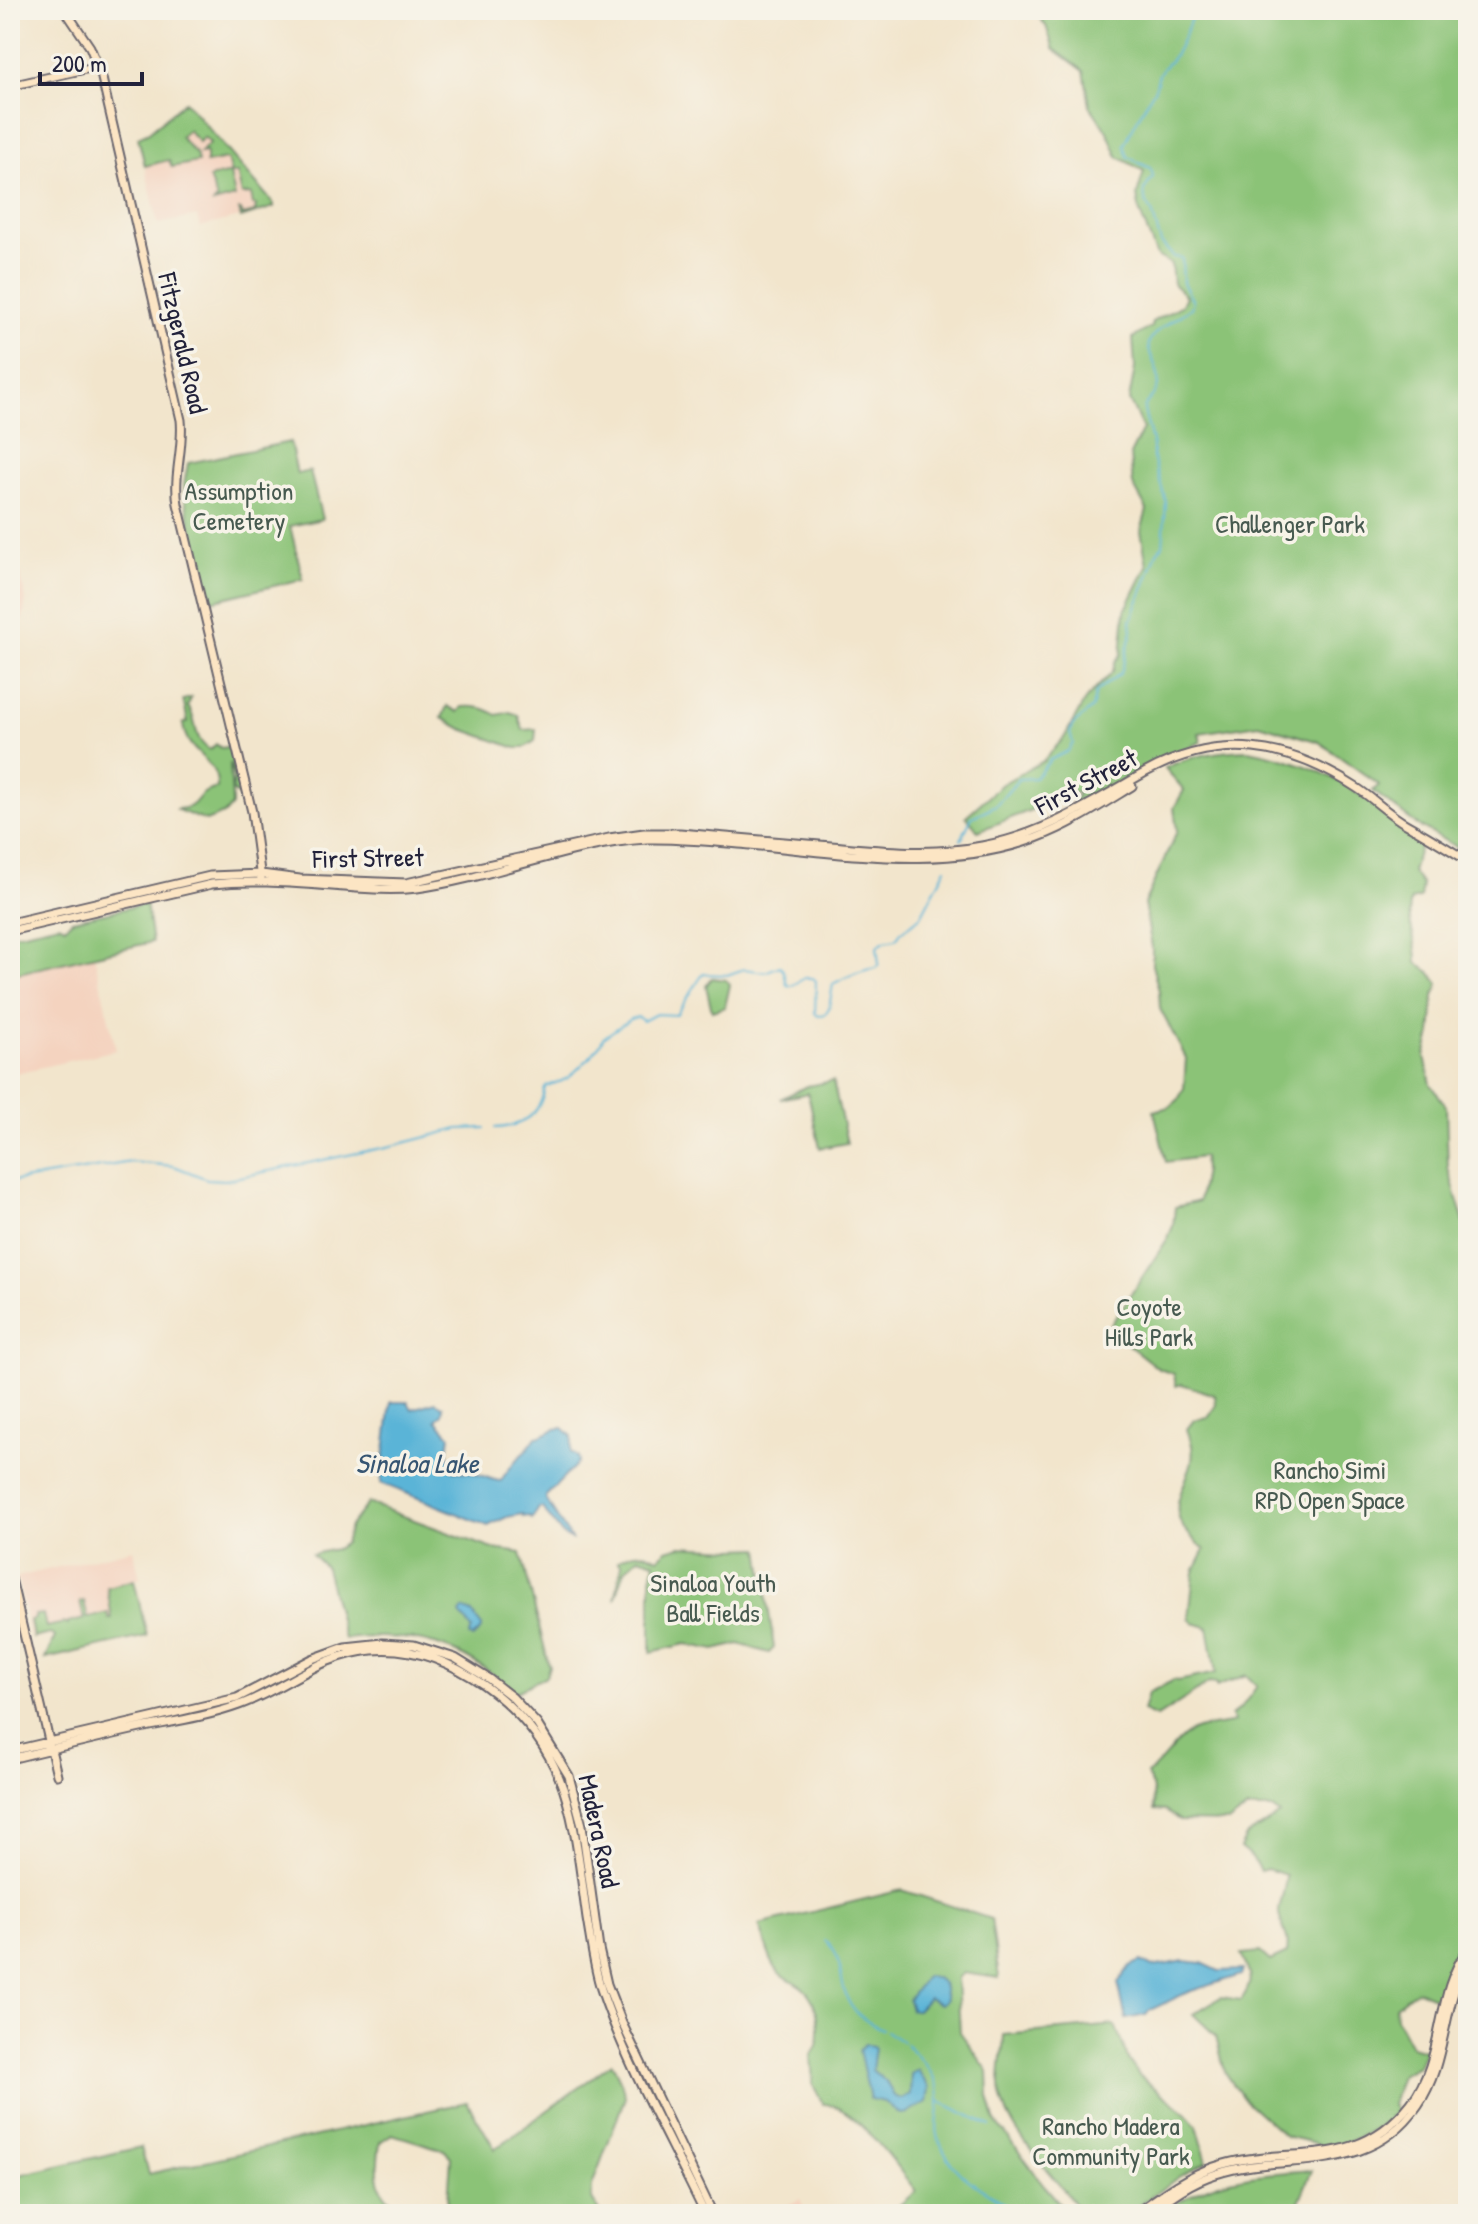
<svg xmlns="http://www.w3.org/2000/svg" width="1478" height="2224" font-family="'Patrick Hand',sans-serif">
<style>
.built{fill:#f4d3bf}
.green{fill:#8bc377;stroke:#567259;stroke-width:2}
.water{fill:#5ab4d7;stroke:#3e6b89;stroke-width:2}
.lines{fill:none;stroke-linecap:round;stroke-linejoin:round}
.stream{stroke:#5ab4d7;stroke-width:2}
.secondary-casing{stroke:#6b666e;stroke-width:11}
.secondary{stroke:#fce5c4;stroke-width:7}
.labels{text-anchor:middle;stroke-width:7;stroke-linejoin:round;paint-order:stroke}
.street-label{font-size:26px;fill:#22223b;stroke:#f7f3e8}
.park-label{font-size:26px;fill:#475a50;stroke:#f7f3e8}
.water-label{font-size:28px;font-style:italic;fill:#365572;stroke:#f7f3e8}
</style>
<rect width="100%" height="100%" fill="#f7f3e8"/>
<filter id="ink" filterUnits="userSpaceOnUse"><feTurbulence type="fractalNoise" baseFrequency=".0125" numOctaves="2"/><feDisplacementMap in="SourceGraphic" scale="16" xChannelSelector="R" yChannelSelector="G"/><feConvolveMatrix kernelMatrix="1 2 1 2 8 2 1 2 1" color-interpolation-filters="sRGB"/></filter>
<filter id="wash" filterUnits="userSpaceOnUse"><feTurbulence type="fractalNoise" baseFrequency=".006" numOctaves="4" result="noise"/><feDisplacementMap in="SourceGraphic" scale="32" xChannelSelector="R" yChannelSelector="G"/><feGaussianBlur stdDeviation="1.8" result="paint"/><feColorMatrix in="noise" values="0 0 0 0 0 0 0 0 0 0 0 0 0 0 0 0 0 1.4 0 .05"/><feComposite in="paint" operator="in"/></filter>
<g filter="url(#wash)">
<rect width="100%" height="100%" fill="#f2e5cc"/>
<path class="built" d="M185,101L274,204L272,209L200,227L197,216L158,224L138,137L149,132Z
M10,522L26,600L12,682L13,714H10Z
M94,955L116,1050L12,1074L10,975Z
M133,1549L140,1578L134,1580L147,1636L45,1659L55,1637L50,1634L31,1638L17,1577Z
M800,2199L807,2214H769Z"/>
<path class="green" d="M1033,10H1468V846L1460,849L1420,827L1373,791L1379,785L1319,742L1259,724L1199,733L1201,742L1166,757L1072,808L1079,791L978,831L966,816L1002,784L1043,761L1064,738L1085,700L1113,671L1115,662L1121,654L1125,611L1147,566L1141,531L1147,510L1133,485L1130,455L1143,429L1129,400L1135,368L1133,338L1151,327L1152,322L1182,305L1186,296L1173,284L1171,264L1157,256L1140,213L1137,195L1144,171L1118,157L1107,131L1090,106L1084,71L1054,49L1046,26Z
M185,101L274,204V207L241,218L239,210H241L243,215L255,212L256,205H253L251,194L242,195L237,173L231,174L227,159L206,163V152L199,153L210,143L204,137L199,142L188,130L180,137L196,154L198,162L172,167L169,160L145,166L138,137L149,132Z
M226,174H230L235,197L214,203L217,200L209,178Z
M290,442L297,474L310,471L322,519L290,526L303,579L207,602L185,499L184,485L188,463Z
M191,698L188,706C198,721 192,739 210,750L216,744L221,748L227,747L228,743L241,797L232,791L234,778L230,763C230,778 232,791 232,806L226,813L206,821L175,809C198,809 194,799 204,793C208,790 213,790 217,788C219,758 186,756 183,724L188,722L183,700Z
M447,706L458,712L462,707C476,706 485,708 497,715L510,712L518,715L523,730L536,729L535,741L524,748H516L462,729L442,718Z
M1249,750C1284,757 1319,768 1350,788C1375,803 1397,824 1422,841L1412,871L1422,885L1420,898L1411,900C1405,921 1418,941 1417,963L1430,972L1439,984L1434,996L1431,1034L1425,1057L1431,1084L1446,1106L1448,1168L1468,1236V1940L1453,1965L1441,2000L1417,1990L1395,2006L1396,2018L1411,2046L1425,2050L1418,2066L1401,2075L1392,2104L1396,2112C1372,2135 1346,2145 1313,2149L1319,2144L1285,2136L1243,2098L1225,2072L1216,2036L1193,2014L1221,1997L1241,2000C1255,1981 1250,1974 1241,1954L1260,1952L1270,1961L1287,1953C1290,1934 1282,1931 1279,1914C1278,1905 1286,1890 1286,1875L1267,1869L1260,1871L1252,1858L1240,1848L1247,1835L1280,1815L1272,1809H1247L1229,1822L1181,1821L1165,1811L1154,1810L1153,1790L1147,1774C1165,1762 1175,1738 1195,1730C1207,1726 1222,1725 1234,1722L1231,1716L1241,1708L1257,1686L1246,1675L1216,1687V1684L1209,1683L1157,1717L1143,1711L1148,1693L1174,1680L1178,1681L1216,1673L1208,1627L1193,1623L1189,1618L1194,1572L1205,1550C1198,1543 1189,1536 1183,1527C1168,1504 1188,1483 1192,1460C1194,1449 1191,1440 1187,1429L1194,1420L1208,1417L1216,1405L1215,1395L1182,1384L1176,1386L1174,1374L1159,1369L1108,1329L1168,1238L1173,1226L1175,1207L1199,1201L1204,1170L1203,1157L1166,1162L1154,1111L1169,1107L1178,1100L1184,1088L1186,1058L1160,1009L1159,991L1152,965V947L1144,904L1177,831L1174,808L1184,790L1165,768C1193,755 1219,751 1249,750Z
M146,904L152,942L10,975V935L59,924L65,927L72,920Z
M712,978L726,980L730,985L725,1007L712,1011L706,986Z
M833,1081L847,1143L820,1148L808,1093L780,1099L807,1086Z
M368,1503L493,1549L521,1553L549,1666L546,1676L516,1692C457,1644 420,1631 344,1639L326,1568L312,1554L336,1549L345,1543L350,1526Z
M680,1546L732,1549L760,1548L774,1648L769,1653L739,1644L715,1650L686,1644L651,1652V1578L655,1562L639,1557L625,1570L615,1600L622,1564L618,1561C630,1551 645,1550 658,1558L667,1550Z
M134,1580L147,1636L45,1659L55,1637L50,1634L33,1638L30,1620L35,1619V1615L43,1614L46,1627L64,1623L68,1625V1623L84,1619L80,1602L84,1601L88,1618L108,1613L109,1619H112L107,1587Z
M902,1890L991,1919L999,1978L963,1973L957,1978L960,2032L988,2071L989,2097L995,2120L1044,2185L1069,2214H889L916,2191C897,2168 853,2102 823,2104L813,2085L811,2055C825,2041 819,2003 805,1990C797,1981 781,1978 775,1967C767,1955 765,1938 759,1925Z
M1115,2025L1129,2061L1139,2075L1186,2113L1197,2125L1207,2162L1180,2176L1127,2214H1082C1059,2179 1000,2128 1000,2084C1000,2068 1003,2051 1004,2035Z
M612,2063L624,2088L625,2097L592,2186V2199L601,2214H447L451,2157L444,2150L392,2134L380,2142C377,2164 373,2193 397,2204L395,2214H10V2177L141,2147L148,2174L467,2102L495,2149Z
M1312,2170L1294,2214H1161C1216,2174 1247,2176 1312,2170Z"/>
<path class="water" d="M391,1402H408L412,1409L435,1402L443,1406L442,1414L436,1420L450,1435L448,1450L451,1469C459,1473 462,1471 470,1472C481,1474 489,1480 501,1481C510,1464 526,1453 536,1437C546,1436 554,1427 563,1428L572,1436L571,1452L578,1457L579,1462L546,1496V1500L571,1539L564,1536L542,1508H539L532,1519L529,1516L523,1517V1514L507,1517L488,1526L381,1483Z
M463,1609L472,1613L481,1625V1630L473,1638L469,1636L472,1629L460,1614Z
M1141,1961L1152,1967L1184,1961L1202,1963L1219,1971L1243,1970L1241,1975L1188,1992L1150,2010L1146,2015L1126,2019L1118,1983L1130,1966Z
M926,1976L936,1978L943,1984L946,2000L940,2004L928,1998L917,2010H911L908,2000Z
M865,2044L875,2048L872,2070L886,2082L894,2096L901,2099L910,2094L911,2074L918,2070L929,2088L927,2102L908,2113L900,2114L885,2102L870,2099L859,2050Z"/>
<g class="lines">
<path class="stream" d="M1395,10L1408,15L1428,10
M961,840L972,817L996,805L1019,779L1035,778L1050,760L1068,751L1073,743L1070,733L1072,726L1092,708L1096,692L1121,673L1132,631L1131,621L1158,550L1163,545L1166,502L1153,458V446L1144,410C1145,401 1154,397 1157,389C1164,370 1143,351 1150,340C1158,327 1179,317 1191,308L1193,301L1183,283L1182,258L1174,257L1161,243L1152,212L1145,200L1144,190L1153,177L1152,172L1150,168L1128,157L1124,145C1134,126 1142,109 1153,92C1157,87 1157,79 1159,74C1163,66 1171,62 1175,54C1182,40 1191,24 1193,10
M495,1128C523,1127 541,1114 545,1087C552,1083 563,1082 569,1077C578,1069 601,1048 603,1038L630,1019L638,1017L643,1021L656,1014L676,1015L703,974L727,975L744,969L765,972L780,966L784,972L787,985L791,986L805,978H813L816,981L815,1013L818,1016L825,1014L829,1008L833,984C846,977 860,970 876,968L879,964L877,947L884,941L896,939L901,932L921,916L946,868
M10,1182L131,1162L174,1166L207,1179L225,1180L392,1146L458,1129L485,1128
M825,1941C855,1963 823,2004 882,2029
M886,2031L903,2042
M906,2044C919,2059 932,2068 938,2089C944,2115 928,2124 946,2155C963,2184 994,2193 1017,2214
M939,2101L991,2126"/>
</g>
</g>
<g filter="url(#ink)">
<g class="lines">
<g class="secondary-casing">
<path id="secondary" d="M65,10L90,47L101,74L181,420C184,448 173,475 178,504L252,812L261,879
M10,86L99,66
M10,923L210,876L261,874L300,879L406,883L609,838L644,833H680C730,837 780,842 831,846C881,850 931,856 982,846C1043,835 1093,802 1146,772C1220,732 1288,743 1357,788C1374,799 1388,814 1406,824C1426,835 1447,848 1468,861
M10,931L212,884C257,879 300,884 345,887C369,889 393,891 417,888C493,878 571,843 647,839C681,838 716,842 750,845C845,853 944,872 1036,838C1071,825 1101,805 1132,786
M10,1574L57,1775
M10,1751L237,1698L312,1659L345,1647L383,1643L414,1645L455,1658L489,1679L512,1697L537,1724L569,1776L582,1825L599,1949L607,1984L622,2023L713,2214
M10,1759C55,1748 100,1737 145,1727C176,1721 209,1716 239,1705C287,1688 318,1655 372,1650C413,1646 451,1662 484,1685C572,1749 573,1820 587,1919C591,1942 594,1967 601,1989C626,2064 671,2142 705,2214
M1135,2214C1160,2196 1184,2177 1214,2167C1287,2142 1354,2176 1411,2103C1446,2058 1434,1994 1468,1949
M1147,2214C1169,2198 1190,2182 1216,2174C1287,2151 1367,2179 1418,2105C1448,2061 1441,2005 1468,1960"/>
</g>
<use href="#secondary" class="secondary"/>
</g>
</g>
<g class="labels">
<g class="street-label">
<text transform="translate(183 343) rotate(77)" y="9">Fitzgerald Road</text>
<text transform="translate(1086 782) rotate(-28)" y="9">First Street</text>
<text transform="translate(368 858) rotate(-1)" y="9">First Street</text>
<text transform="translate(599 1831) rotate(78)" y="9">Madera Road</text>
</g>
<g class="park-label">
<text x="239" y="500">Assumption<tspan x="239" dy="30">Cemetery</tspan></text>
<text x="1290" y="533">Challenger Park</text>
<text x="1149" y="1316">Coyote<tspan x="1149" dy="30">Hills Park</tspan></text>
<text x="1330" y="1479">Rancho Simi<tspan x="1330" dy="30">RPD Open Space</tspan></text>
<text x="713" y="1592">Sinaloa Youth<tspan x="713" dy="30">Ball Fields</tspan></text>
<text x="1111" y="2135">Rancho Madera<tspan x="1111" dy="30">Community Park</tspan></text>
</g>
<g class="water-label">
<text x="417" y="1473">Sinaloa Lake</text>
</g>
</g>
<rect width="1478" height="2224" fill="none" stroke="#f7f3e8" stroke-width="40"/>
<path d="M40 72v12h102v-12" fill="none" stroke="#22223b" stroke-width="4"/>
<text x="52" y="72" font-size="24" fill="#22223b" stroke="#f7f3e8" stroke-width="6" paint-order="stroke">200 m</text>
</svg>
